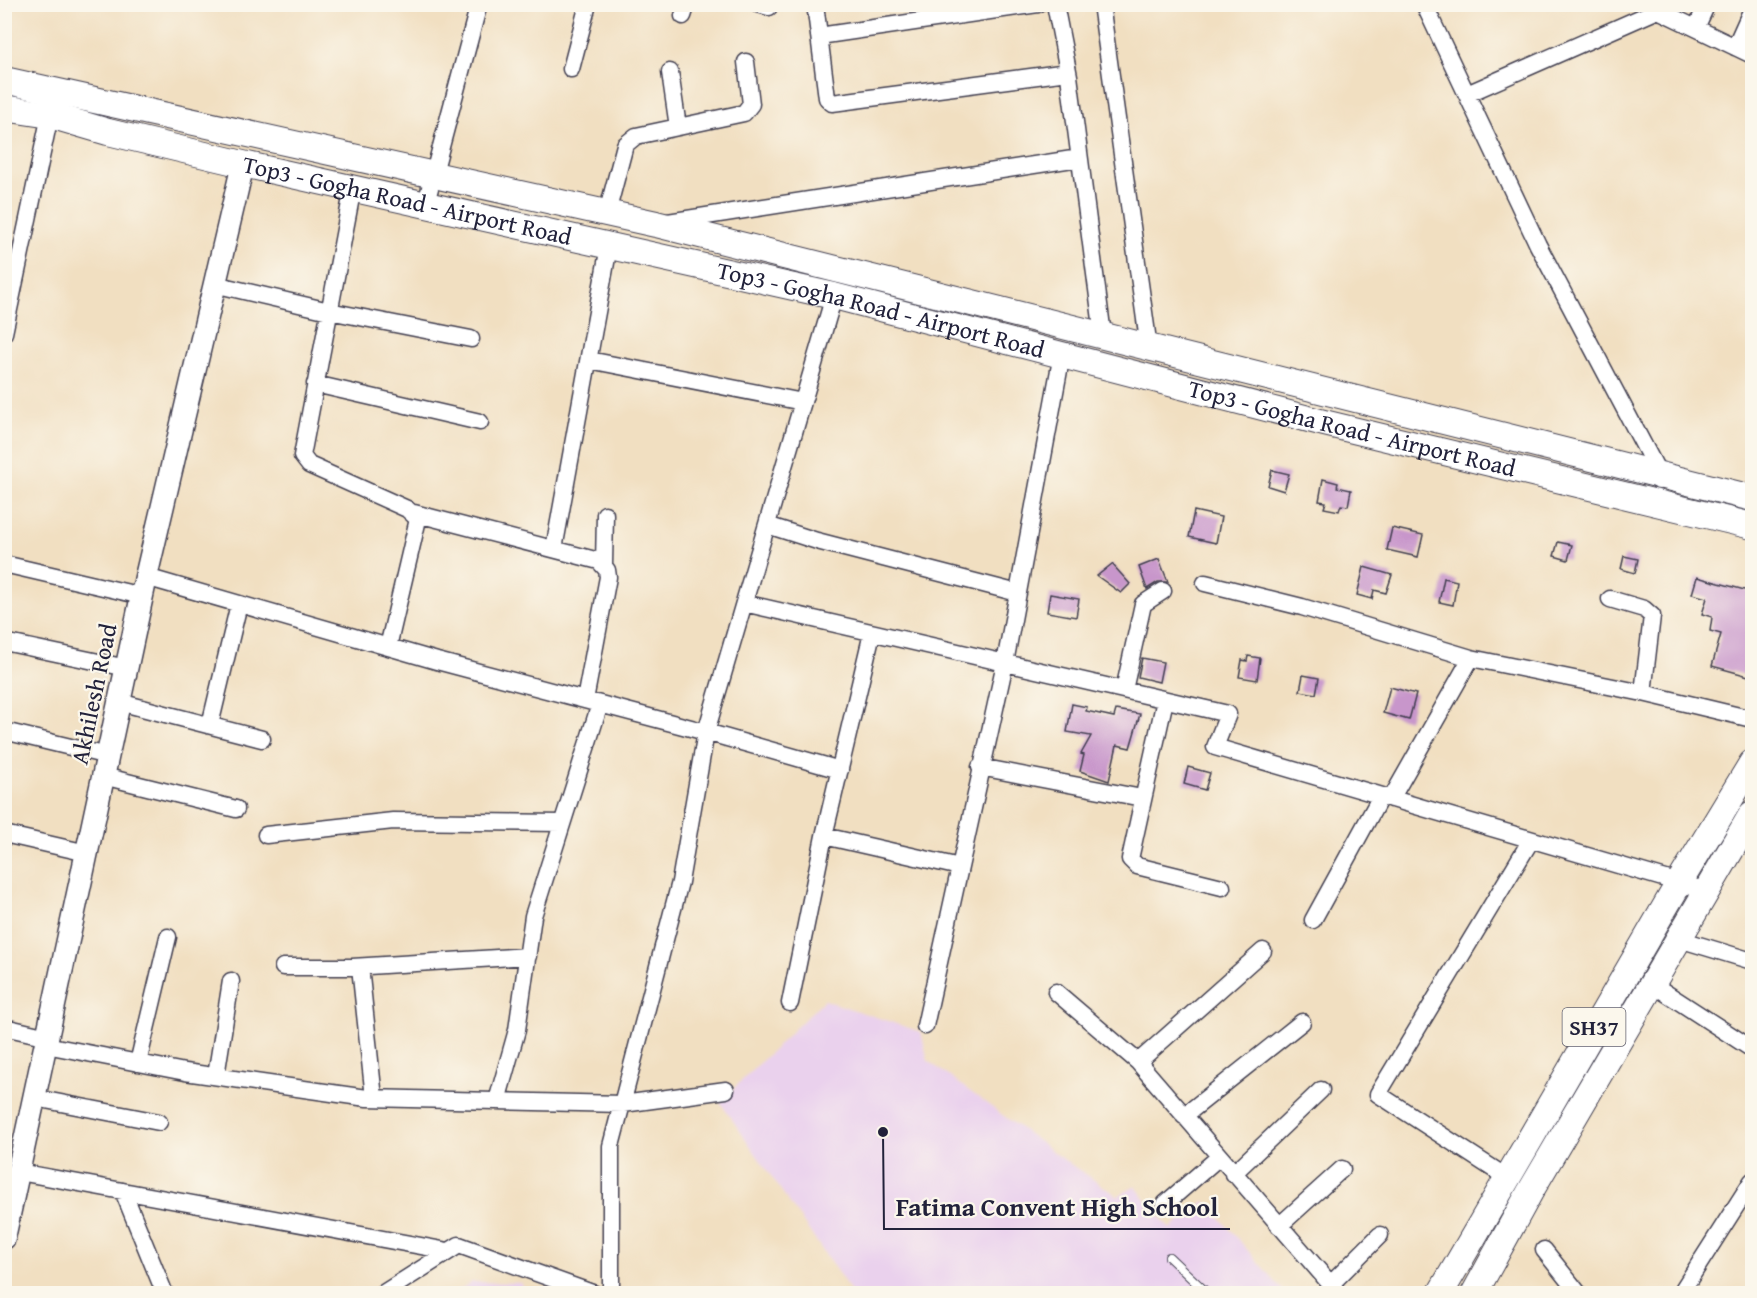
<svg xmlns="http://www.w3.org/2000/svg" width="1757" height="1298" font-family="'Gentium Book Plus',serif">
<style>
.built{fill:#ead1ed}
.building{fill:#c896cb}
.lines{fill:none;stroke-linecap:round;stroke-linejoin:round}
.lane-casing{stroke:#413e4f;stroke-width:10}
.street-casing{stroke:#413e4f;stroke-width:19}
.secondary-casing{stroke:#413e4f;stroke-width:25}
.primary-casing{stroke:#413e4f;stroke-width:28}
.lane{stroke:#fff;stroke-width:8}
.street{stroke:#fff;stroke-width:16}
.secondary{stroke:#fff;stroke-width:22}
.primary{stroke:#fff;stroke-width:26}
.labels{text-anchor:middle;stroke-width:4.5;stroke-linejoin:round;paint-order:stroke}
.shield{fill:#fbf7ec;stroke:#636270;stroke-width:1.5}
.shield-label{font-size:22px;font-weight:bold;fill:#22223b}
.street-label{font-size:24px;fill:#22223b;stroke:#fbf7ec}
.leader{fill:none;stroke:#22223b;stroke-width:2}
.callout-dot{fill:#22223b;stroke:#fbf7ec;stroke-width:2}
.callout-label{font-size:26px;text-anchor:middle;font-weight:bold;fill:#22223b;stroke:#fbf7ec;stroke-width:4.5;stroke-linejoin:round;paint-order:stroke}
</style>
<rect width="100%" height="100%" fill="#fbf7ec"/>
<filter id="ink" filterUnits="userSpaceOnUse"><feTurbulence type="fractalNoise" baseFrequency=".0167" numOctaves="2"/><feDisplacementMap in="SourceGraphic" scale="12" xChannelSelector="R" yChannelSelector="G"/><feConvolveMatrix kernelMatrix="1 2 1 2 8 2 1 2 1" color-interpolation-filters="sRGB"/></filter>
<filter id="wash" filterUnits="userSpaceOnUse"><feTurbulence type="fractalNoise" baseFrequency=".008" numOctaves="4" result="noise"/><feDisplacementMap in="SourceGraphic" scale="24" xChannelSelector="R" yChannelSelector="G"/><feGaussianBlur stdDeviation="1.35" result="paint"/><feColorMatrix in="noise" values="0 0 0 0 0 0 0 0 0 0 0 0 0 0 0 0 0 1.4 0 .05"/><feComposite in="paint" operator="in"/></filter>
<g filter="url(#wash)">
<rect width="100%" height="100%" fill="#f1dfc1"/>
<path class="built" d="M824,1000L921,1032L928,1061L1067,1162L1118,1196L1135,1186L1170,1229L1205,1201L1285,1293H852L720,1102Z
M472,1282L520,1283L527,1293H454Z"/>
<g id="blocks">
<path class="building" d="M1272,470L1289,474L1284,491L1268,486Z
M1323,479L1338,483L1337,487L1351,490L1348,506L1341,505L1339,511L1324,508L1326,502L1319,501Z
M1194,511L1221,517L1216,543L1189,537Z
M1392,528L1423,535L1418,557L1387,550Z
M1558,542L1572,545L1568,560L1554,556Z
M1624,556L1638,559L1635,573L1621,569Z
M1159,559L1168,582H1158L1147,589L1139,567Z
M1112,564L1130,584L1121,593L1097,576Z
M1364,567L1392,575L1386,593L1374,590L1372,599L1357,595Z
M1697,577L1752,592V677L1712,666L1721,634L1710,631L1712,617L1702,614L1707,598L1692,594Z
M1444,578L1457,581L1453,605L1439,602Z
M1050,594L1079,599L1076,617L1047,612Z
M1248,656L1260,658L1257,680L1239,677L1242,660L1247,661Z
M1142,658L1163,662L1159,682L1138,677Z
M1303,675L1319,678L1316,694L1300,691Z
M1390,687L1416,694L1409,720L1383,713Z
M1072,704L1087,707L1086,711L1114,717L1116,710L1140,714L1130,748L1117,745L1109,781L1080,771L1084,755L1081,754L1091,736L1067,732Z
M1188,767L1210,773L1205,790L1184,784Z"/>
</g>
</g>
<g filter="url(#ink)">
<use href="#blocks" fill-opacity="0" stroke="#413e4f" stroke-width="1.5"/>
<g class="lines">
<g class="lane-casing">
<path id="lane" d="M1169,1257L1208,1294"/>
</g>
<g class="street-casing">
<path id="street" d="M758,4L769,7
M815,4L827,98L832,103L1068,72
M1055,4L1069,76L1103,335
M1101,4L1149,348
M1424,4L1538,245L1659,474V481
M683,16L687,4
M1696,28L1707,4
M819,36L1038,4
M1735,47L1752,9
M571,69L588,4
M670,72L678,127
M1467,94L1658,10L1752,55
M353,187L302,456L309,465L407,509L418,519L388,647
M426,203L479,4
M607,213L625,145L636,136L744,113L751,104L746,62
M668,222L1079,158
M214,284L329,311L471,339
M4,333L50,115
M589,360L803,402
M315,384L480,422
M414,513L599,561L607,570L608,577L585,700
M767,525L817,541L1018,593
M554,549L609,246
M4,564L142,596
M604,565L605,514
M146,577L437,661L706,732L834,296
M1205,583L1302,607L1471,658L1643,693L1752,719
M1610,599L1644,609L1652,616L1643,693
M744,603L1228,714L1215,747L1707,891
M4,642L127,668
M1124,690L1143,604L1163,591
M1165,700L1130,859L1137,866L1222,887
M119,702L262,739
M210,725L239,604
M4,731L108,756
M980,767L1142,798
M103,776L236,809
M1391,799L1471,658
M4,834L87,853
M266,835L393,821L562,823
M824,836L960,867
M1313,920L1381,796
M1679,939L1752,961
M283,967H352L528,956
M360,967L374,1098
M1652,984L1752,1049
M1056,992L1138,1062L1339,1294
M790,1003L824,836L872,633
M925,1026L1005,663L1062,354
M4,1027L48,1037
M46,1045L185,1072L367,1098L623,1104L726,1090
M1138,1062L1263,951
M138,1063L168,937
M216,1076L231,981
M35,1098L159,1122
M497,1101L517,1030L533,916L600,704
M1184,1116L1302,1022
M19,1172L448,1251
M1233,1174L1321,1090
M1506,1177L1378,1094L1531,840
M123,1191L165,1294
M1165,1204L1219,1157
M1279,1226L1342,1169
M1544,1250L1579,1294
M1331,1284L1380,1235
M382,1294L459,1245L595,1294
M611,1294V1146L680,882L706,732L840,770
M1680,1294L1752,1181"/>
</g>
<g class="secondary-casing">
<path id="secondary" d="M4,1238L146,577L243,164"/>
</g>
<g class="primary-casing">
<g id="primary">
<path d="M4,80L656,224L1752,498"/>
<path id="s1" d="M4,108L50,115L108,132L243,164L834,296L1324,423L1752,526"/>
<path d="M1440,1294L1679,883L1752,763"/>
<path d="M1474,1294L1530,1192L1752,814"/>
</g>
</g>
<use href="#lane" class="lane"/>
<use href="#street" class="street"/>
<use href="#secondary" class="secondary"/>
<use href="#primary" class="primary"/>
</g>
</g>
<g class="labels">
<rect class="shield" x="1562.5" y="1008" width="63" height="38" rx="4.5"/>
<g class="shield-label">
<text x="1594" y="1035">SH37</text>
</g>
<g class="street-label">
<text dy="8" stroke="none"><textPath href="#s1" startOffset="414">Top3 - Gogha Road - Airport Road</textPath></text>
<text dy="8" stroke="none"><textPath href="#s1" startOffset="900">Top3 - Gogha Road - Airport Road</textPath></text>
<text dy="8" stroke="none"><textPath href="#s1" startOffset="1386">Top3 - Gogha Road - Airport Road</textPath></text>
<text transform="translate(94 694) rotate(-78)" y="8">Akhilesh Road</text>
</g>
</g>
<path class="leader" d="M883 1132L884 1229H1230"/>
<circle class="callout-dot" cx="883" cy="1132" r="6"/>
<g class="callout-label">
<text x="1057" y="1216">Fatima Convent High School</text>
</g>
<rect width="1757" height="1298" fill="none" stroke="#fbf7ec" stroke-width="24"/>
</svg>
